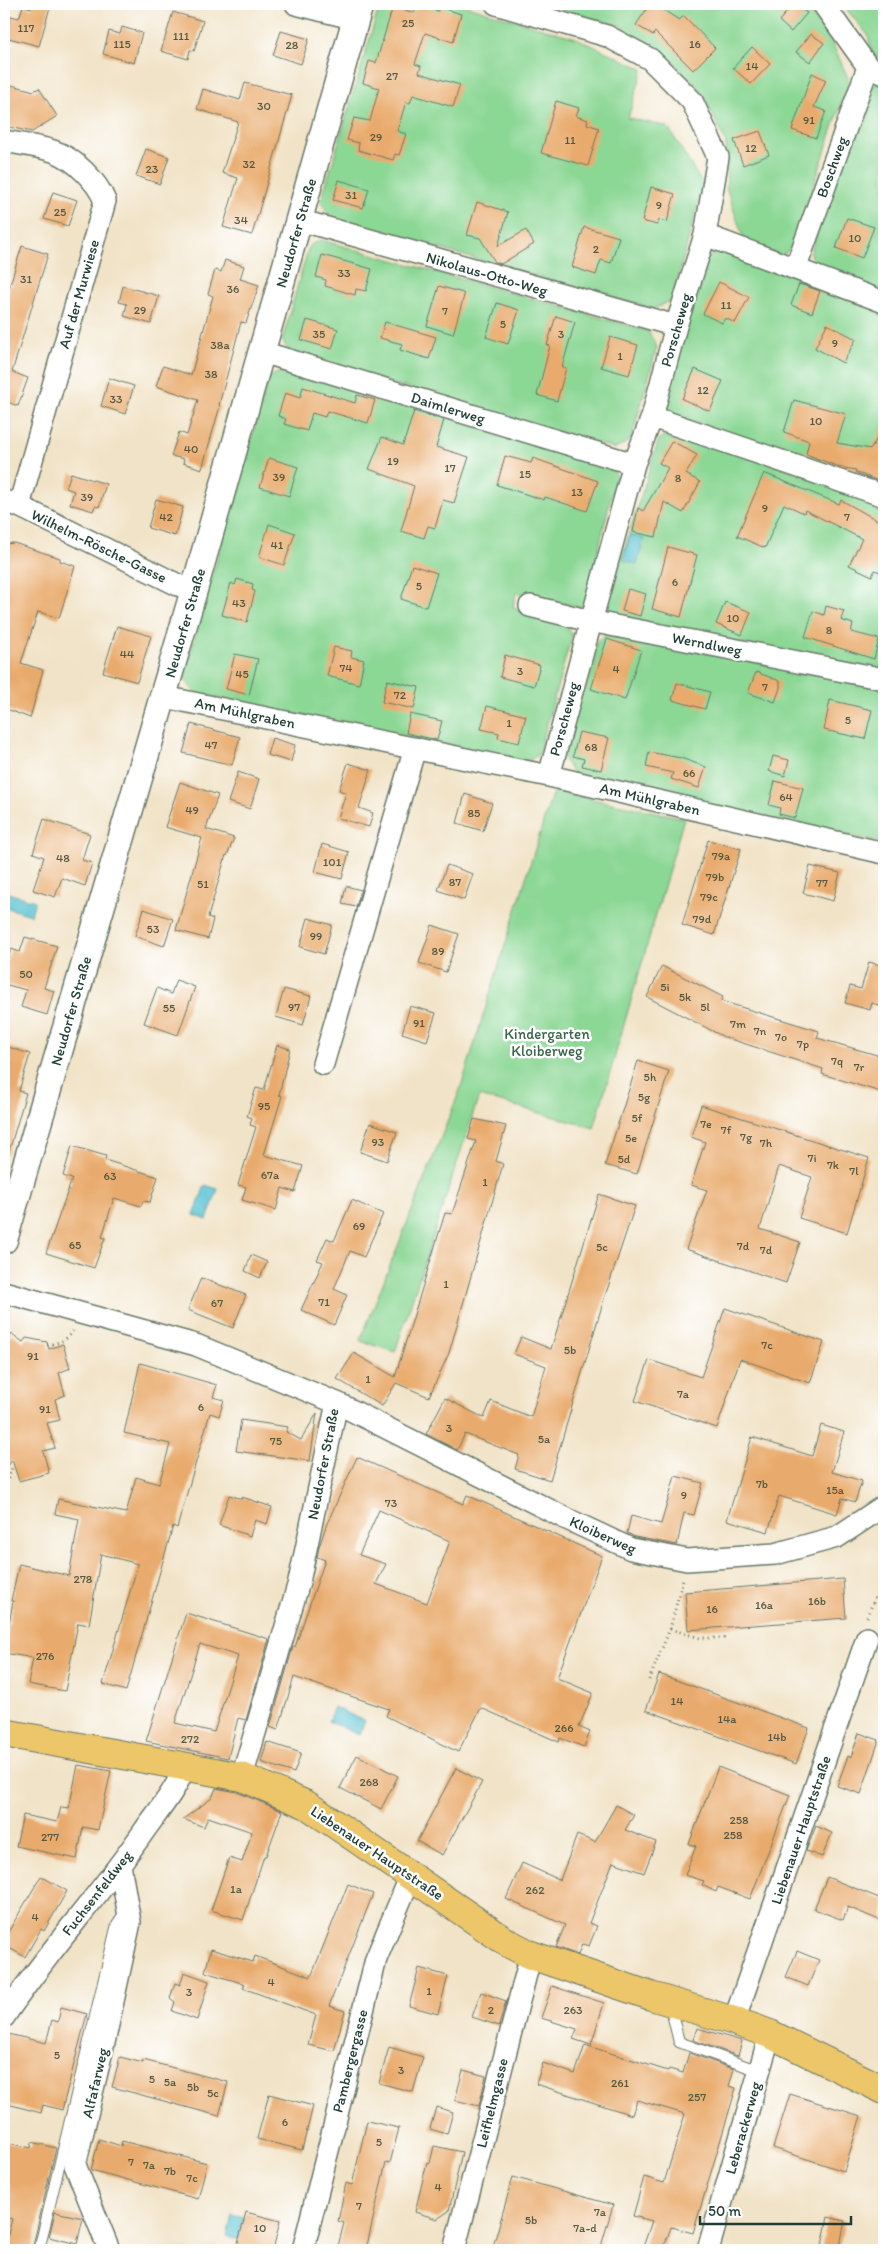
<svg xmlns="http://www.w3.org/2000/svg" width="888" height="2254" font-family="Itim,sans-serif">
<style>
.green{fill:#8bd794;stroke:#558a64}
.water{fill:#56c1d0;stroke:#3a7f82}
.building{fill:#e9ab6d;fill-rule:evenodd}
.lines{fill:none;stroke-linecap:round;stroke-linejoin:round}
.service-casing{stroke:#687767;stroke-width:12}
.minor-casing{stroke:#687767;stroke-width:24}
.tertiary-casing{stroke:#687767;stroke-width:29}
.primary-casing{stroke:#687767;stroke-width:30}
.path{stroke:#687767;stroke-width:3;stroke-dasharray:1 4;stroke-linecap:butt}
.service{stroke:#fff;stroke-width:10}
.minor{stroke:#fff;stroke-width:21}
.tertiary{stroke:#fff;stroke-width:26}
.primary{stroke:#ecc669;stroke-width:28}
.labels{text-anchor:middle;stroke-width:5;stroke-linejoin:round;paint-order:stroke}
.number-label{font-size:12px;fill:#525842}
.street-label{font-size:15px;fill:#1f3d34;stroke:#fff}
.park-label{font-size:15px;fill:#3a644c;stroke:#fff}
</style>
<rect width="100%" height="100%" fill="#fff"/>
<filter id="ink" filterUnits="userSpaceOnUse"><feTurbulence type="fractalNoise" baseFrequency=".02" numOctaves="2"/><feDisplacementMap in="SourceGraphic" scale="10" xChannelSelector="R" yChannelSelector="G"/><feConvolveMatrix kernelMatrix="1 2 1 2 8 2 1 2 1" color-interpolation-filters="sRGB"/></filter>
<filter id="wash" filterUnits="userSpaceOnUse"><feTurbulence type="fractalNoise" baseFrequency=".0096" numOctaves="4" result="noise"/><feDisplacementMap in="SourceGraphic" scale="20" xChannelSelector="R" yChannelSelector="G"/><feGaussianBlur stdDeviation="1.12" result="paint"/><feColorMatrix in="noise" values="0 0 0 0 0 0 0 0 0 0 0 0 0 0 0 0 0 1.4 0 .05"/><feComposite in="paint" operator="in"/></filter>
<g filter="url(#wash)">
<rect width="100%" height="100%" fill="#f1e3c7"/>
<path class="green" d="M380,4H460L576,38L643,69L628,118L668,127L703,185L672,300L654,309L330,218L321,201Z
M540,4H804L832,43L849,80L793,247L781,256L745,243L727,190L726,143L702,92L669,58L618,25Z
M842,4H884V60L872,55L868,35Z
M882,82L884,83V294L817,269L810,254L868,87Z
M321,240L648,331L657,347L631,440L615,449L290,353L282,340L309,246Z
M725,249L884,310V486L671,415L664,399L705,258Z
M287,369L612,466L616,476L585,605L579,607L516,593L513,607L565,622L572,635L538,755L525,763L194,693L184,676L269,377Z
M674,430L884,502V671L613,619L606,607L659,439Z
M606,634L884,687V843L575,777L562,756L597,641Z
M553,791L684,818L594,1128L479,1096L395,1352L360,1341L460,1090Z"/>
<path class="water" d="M630,535L644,539L637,564L623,560Z
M8,893L35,901L31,915L4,907Z
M205,1185L218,1189L207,1220L194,1215Z
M334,1707L365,1721L359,1735L328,1721Z
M232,2215L244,2218L239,2239L227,2236Z"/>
<g id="blocks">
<path class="building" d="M33,4H51L39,46L5,37L11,16L19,18L23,6L32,8Z
M650,4H654L679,20L684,16L715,48L693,70L655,32L653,35L636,25Z
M793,4L807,13L791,32L779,21Z
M417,5L438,11L439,7L461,14L453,42L425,33L415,64L421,66L419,73L460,85L453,107L413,95L410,103L406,102L397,131L406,134L399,155L395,154L393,160L358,150L359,143L347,140L354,118L370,121L379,88L363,83L369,61L376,63L393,6L414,13Z
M173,12L203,21L194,51L190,50L188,59L161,51Z
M122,27L142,33L134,63L103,54L109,31L120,34Z
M281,31L309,39L301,64L273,55Z
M811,34L824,43L810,62L796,52Z
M752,47L770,64L751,84L733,68Z
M812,73L826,80L814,107L826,111L816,138L792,130Z
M4,83L34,91L39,88L57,116L32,132L4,126Z
M245,83L292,95L252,235L223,227L238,178L222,173L238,122L197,109L203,89L240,100Z
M556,101L579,108L576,116L588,120L587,124L599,128L588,166L541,153Z
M760,131L769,155L743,165L734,140Z
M146,149L169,157L160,184L136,176Z
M339,180L369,189L363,208L333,200Z
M651,187L675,194L667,222L659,220L657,225L642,221Z
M53,192L77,200L68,226L44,219Z
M477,202L508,212L498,246L526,230L534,244L501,264L495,262L480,238L467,235Z
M847,218L874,227L862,258L836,248Z
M584,227L619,237L611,263L601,260L596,275L572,267Z
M22,246L48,254L12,372L28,378L18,406L4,401V304Z
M322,255L372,269L366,291L356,289L355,295L325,286L326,280L316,277Z
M225,260L244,266L240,279L259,285L246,323L241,322L219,405L220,406L202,469L183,463L184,459L171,456L179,432L187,435L198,400L156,386L163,366L191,375L213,296L208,294L215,270L221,272Z
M719,282L749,297L735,323L725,318L722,323L703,314Z
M799,284L820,291L812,313L791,305Z
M123,286L159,296L151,324L124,316L127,304L119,302Z
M439,286L463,293L464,296L453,334L427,326Z
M497,303L519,310L508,344L486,337Z
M556,316L575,322L562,367L566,368L557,401L537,395L550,346L547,345Z
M307,320L338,329L332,349L301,340Z
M385,322L436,337L429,359L400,350L402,344L380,338Z
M827,324L856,339L843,363L815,348Z
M610,337L638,345L629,375L601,367Z
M695,369L723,381L710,411L682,399Z
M109,378L134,386L125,414L101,406Z
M303,387L355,403L357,395L375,400L368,423L327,411L325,417L312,413L307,431L284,424L286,419L278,416L285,393L300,398Z
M794,400L846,414L837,443L871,449L884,425V483L855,472L856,470L839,467L806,454L809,441L784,432Z
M414,411L444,420L436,447L469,457L454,503L443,500L435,528L428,526L424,538L401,531L414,486L369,469L382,437L403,445Z
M672,441L697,455L686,474L700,482L683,513L664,502L656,537L633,532L638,508L643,511L668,468L659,463Z
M505,456L531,463L533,458L598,481L587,511L545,497L544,500L497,485Z
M269,458L298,467L289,496L260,487Z
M71,473L106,484L99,507L95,506L93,511L70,504L74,491L66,488Z
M764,473L839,504L841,500L884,524V574L875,570L872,576L849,565L862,539L805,510L804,513L784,504L765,548L737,536Z
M156,499L183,507L175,536L148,528Z
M269,524L295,533L284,565L259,557Z
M14,543L60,558V561L75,566L59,618L38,612L21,663L43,670L30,718L4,708V544Z
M668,547L697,555L681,617L652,609Z
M412,565L437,573L426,607L401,599Z
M237,579L253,584L252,590L255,591L247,622L222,615L231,583L235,585Z
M628,589L646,594L640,616L622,611Z
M725,602L751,612L742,635L716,624Z
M826,606L844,611L841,620L853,624L851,632L879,639L874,659L805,637L813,611L824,615Z
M117,626L151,636L137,682L103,672Z
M607,639L641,650L625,700L591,689Z
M334,647L352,651L351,657L364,660L359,684L327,676Z
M235,654L258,659L249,695L226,689Z
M505,655L540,665L534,686L500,677Z
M756,672L780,681V688L775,702L748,693Z
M387,680L419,687L414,709L382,702Z
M677,683L710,692L705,709L672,700Z
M830,700L872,710L865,739L824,730Z
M487,706L526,716L519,743L498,738L499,733L481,729Z
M410,714L442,721L437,740L406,733Z
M191,724L240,737L232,765L183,753Z
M579,732L609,738L601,770L582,766L584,759L573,756Z
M272,738L295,745L291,762L267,755Z
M649,752L681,758L706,767L699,788L671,779L673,773L646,767Z
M773,756L789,760L785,776L769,771Z
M348,763L371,770L359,808L373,813L369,827L338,818L346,793L339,790Z
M238,772L259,779L250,809L228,802Z
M775,781L803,788L795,818L779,814L780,808L769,805Z
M180,782L218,795L206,829L234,838L227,856L226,855L208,917L213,919L208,939L176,930L202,838L165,827Z
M465,794L492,803L483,831L457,823Z
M44,819L90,834L82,860L92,863L85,886L62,878L55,897L33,890L44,857L33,853Z
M708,840L741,849L714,935L682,925Z
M322,844L349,852L342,879L315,872Z
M447,865L473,874L464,900L438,890Z
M810,866L840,873L833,901L803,893Z
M346,886L361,890L356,907L342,904Z
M144,909L173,919L164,946L135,936Z
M308,918L332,925L324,954L300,947Z
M432,925L459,934L446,972L419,963Z
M25,937L57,946L44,988L54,991L47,1015L21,1007L26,990L4,984V963L6,964L11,949L20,952Z
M869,962L884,966V1007L872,1003L870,1010L845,1003L850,986L861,989Z
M662,966L723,997L721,1001L819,1031L817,1038L884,1057V1093L822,1074L823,1069L724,1037L647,997Z
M176,980L195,987L178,1035L144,1023L157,988L171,994Z
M284,989L311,996L303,1025L276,1017Z
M410,1006L436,1013L427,1041L402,1033Z
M277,1045L290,1049L279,1095L282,1096L264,1155L303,1166L295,1192L282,1188L276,1210L242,1200L246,1187L238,1185L256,1127L250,1125L252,1118L247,1116L256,1088L264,1090Z
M8,1047L30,1054L19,1091L26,1093L8,1155H4V1061Z
M638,1061L669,1071L637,1174L605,1165Z
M701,1105L869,1158L847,1233L799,1218L812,1177L779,1166L760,1229L800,1242L786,1283L686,1249L707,1190L691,1185L705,1142L691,1137Z
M474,1119L506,1126L496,1161L503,1164L449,1353L429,1397L396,1383L382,1406L337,1379L354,1353L395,1377L445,1213L452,1214L476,1141L468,1139Z
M370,1123L397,1132L387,1161L360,1152Z
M72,1146L106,1156L105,1160L158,1177L150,1202L143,1201L141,1206L114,1198L102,1237L105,1238L94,1268L46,1253L72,1179L63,1176Z
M599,1194L635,1206L604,1299L550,1480L515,1469L519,1455L465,1434L457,1450L426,1434L445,1398L484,1418L491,1401L531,1417L546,1366L514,1354L521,1337L551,1349Z
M352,1200L383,1214L364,1257L350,1251L334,1289L347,1295L334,1325L301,1310L323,1262L317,1260L327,1238L334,1241Z
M251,1255L267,1262L260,1278L245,1271Z
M201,1278L246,1295L233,1328L188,1310Z
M725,1308L824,1342L810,1383L740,1359L717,1428L635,1401L649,1360L701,1377Z
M12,1334L23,1342L26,1338L47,1342L49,1349L63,1344L70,1368L59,1373L65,1395L55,1399L60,1420L47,1423L55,1448L43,1451L49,1473L19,1481L12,1460L4,1472V1345Z
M140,1363L217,1385L213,1397L224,1400L219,1416L210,1413L177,1528L173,1526L126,1691L103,1684L138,1564L101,1554L89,1625L78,1623L65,1691L28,1684L33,1658L4,1653L13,1601H11L19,1564L69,1576L79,1519L55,1514L58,1499L126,1513L136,1477L159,1484L170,1444L124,1433Z
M317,1413L310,1461L236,1451L241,1420L288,1427L286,1432L301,1440Z
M821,1425L844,1432L832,1472L862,1481L855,1502L842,1498L837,1514L779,1496L768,1532L727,1520L752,1437L812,1456Z
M357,1457L463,1504L467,1495L602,1556L557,1678L593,1693L579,1727L590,1732L584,1747L560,1738L559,1742L481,1708L458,1752L386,1716L389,1709L294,1677L278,1730L270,1727L293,1647H295L325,1560L317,1557L319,1547L326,1526ZM379,1510L450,1541L427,1603L376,1584L386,1564L359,1555Z
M675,1476L703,1483L694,1515L684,1513L677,1545L635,1537L627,1533L631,1516L661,1524Z
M229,1495L242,1499V1497L272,1507L267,1524L255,1520L250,1536L219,1525Z
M843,1579L846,1618L688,1630L685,1592Z
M186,1613L269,1639L246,1720L238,1718L228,1758L146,1741ZM200,1644L238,1656L214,1732L175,1723Z
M659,1674L809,1728L796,1764L646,1710Z
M859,1733L879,1740L861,1794L837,1786L848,1756L851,1757Z
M267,1742L301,1753L294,1773L261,1762Z
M357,1755L398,1776L381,1809L340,1788Z
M78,1765L111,1771L98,1830L83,1827L77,1859L16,1846L23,1815L57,1822L61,1807L69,1808Z
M718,1767L790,1795L750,1899L718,1887L716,1892L702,1885L704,1881L685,1875L696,1846L689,1844Z
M456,1768L482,1782L442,1855L417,1841Z
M216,1788L237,1792L282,1811L266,1856H264L243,1920L211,1910L229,1858L242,1862L252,1832L208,1817L204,1827L183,1819L212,1798Z
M616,1805L634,1815L625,1830L656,1842L644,1873L613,1862L589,1923L597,1926L589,1946L582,1944L578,1955L556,1947L565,1925L506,1899L522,1863L560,1880L577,1835L595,1842Z
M816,1826L832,1833L822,1857L806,1851Z
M41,1876L67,1891L44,1931L41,1929L25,1957L4,1945V1939Z
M827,1877L884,1900V1922L848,1907L843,1920L814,1909Z
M348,1884L373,1894L329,2006L345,2011L334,2051L308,2045L316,2015L243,1988L245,1984L205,1972L211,1949L253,1962L255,1956L311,1977Z
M797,1951L819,1960L808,1986L786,1977Z
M419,1968L448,1976L438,2014L409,2006Z
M184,1972L209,1981L197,2020L172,2011L175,2002L170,1998L175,1983L180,1985Z
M552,1986L604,2003L591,2045L573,2039L577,2029L541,2018Z
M481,1992L506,2001L499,2026L472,2017Z
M61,2007L87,2014L62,2110L43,2105L41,2113L4,2103V2033L46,2043L52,2020L58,2022Z
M697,2028L742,2041L738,2056L693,2040Z
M585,2045L668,2071L669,2069L683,2073L689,2053L734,2069L729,2086L736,2088L693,2233L671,2227L663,2250H653L643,2247L652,2221L633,2216L644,2177L664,2183L685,2114L637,2100L632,2115L536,2084L543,2063L575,2074Z
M389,2047L423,2057L413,2092L379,2083Z
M120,2057L143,2063V2060L228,2082L219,2116L112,2087Z
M463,2070L486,2076L479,2106L455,2100Z
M269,2094L313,2106L302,2150L257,2139Z
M790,2094L861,2116L844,2171L773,2148Z
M436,2107L453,2112L447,2134L430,2129Z
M367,2121L399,2128L390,2163L386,2162L366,2250H337L344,2223L338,2221L346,2183L352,2185Z
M99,2139L121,2146L122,2141L207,2163L198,2199L91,2170Z
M4,2142L31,2148L32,2142L56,2148L32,2250H4L12,2219L4,2217Z
M434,2146L462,2152L449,2211L437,2219L415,2212L427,2162L430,2163Z
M513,2177L613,2205L600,2250H492Z
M55,2212L83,2218L77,2244L49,2237Z
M246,2212L280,2221L273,2250H236Z
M828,2217L845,2221L839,2250H821Z"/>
</g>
</g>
<g filter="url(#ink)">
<use href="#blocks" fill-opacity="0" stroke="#687767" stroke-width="1"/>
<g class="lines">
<g class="service-casing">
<path id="service" d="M670,2005L679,2042L759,2071
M39,2250L117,1924L126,1911"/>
</g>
<g class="minor-casing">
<path id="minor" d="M296,4L356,19
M496,4L607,36L650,59L692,101L718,157L705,235L676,326L652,417L634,464L549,776
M823,4L868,67L884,74
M4,141C20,144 38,146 53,151C74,158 97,181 105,201L19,506
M299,220L676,326
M705,235L884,302
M796,267L868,67
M262,352L634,464
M652,417L884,496
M4,501L19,506L178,585L194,590
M530,606L590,621L884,679
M162,698L174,699L549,776L884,853
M323,1064L415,748
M4,1292L196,1345L337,1403L567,1519L631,1549L687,1560L775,1554L837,1537L884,1506
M242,1777L299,1582L337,1403
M4,2017C47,1952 100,1895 144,1831C159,1810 176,1790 185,1766
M734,2021L867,1638
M108,2250V2247L75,2165L106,2034L130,1922L120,1865
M303,2250L376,1959L411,1875
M454,2250L531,1955
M708,2250L770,2034"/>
</g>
<g class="tertiary-casing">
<path id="tertiary" d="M4,1240L194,590L360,4"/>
</g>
<g class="primary-casing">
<path id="primary" d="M4,1733L242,1777L307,1805L508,1943L531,1955L651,1996L734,2021L770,2034L884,2090"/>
</g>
<path class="path" d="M47,1345C58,1343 67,1341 73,1331
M4,1488L12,1468
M867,1617L884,1576
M670,1629L700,1638H725
M649,1680L670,1629L683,1579"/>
<use href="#service" class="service"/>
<use href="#minor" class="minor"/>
<use href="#tertiary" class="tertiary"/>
<use href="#primary" class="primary"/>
</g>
</g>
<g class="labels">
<g class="number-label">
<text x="408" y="27">25</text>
<text x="26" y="32">117</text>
<text x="181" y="40">111</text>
<text x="122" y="48">115</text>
<text x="695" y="48">16</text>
<text x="292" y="49">28</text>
<text x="752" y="70">14</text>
<text x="392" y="80">27</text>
<text x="264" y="110">30</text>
<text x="809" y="124">91</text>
<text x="376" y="141">29</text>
<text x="570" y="144">11</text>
<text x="751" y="152">12</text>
<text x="249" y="168">32</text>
<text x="152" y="173">23</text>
<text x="351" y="199">31</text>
<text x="659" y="209">9</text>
<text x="60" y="216">25</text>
<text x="241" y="224">34</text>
<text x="855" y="242">10</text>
<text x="596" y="253">2</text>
<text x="344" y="277">33</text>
<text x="26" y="283">31</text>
<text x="233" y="293">36</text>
<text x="726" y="309">11</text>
<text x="140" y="314">29</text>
<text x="445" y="315">7</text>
<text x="503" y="328">5</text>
<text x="319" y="338">35</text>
<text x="561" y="338">3</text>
<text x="835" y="347">9</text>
<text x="220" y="349">38a</text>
<text x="620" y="360">1</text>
<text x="211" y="378">38</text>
<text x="703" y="394">12</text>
<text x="116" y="403">33</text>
<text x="816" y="425">10</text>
<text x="191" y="453">40</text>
<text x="393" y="465">19</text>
<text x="450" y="472">17</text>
<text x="525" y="478">15</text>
<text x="279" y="481">39</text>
<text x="678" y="482">8</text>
<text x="577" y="496">13</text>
<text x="87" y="501">39</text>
<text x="765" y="512">9</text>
<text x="166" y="521">42</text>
<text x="847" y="521">7</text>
<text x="277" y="549">41</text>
<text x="675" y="586">6</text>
<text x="419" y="590">5</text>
<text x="239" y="607">43</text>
<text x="733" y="622">10</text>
<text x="829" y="634">8</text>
<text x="127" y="658">44</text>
<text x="346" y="672">74</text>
<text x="616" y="673">4</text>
<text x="520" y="675">3</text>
<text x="242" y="678">45</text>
<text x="765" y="691">7</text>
<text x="400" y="699">72</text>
<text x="848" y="724">5</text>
<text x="509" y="727">1</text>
<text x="211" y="749">47</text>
<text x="591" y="751">68</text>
<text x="689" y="777">66</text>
<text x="786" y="801">64</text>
<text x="192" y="814">49</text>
<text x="474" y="817">85</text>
<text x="721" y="860">79a</text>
<text x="63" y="862">48</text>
<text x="332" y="866">101</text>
<text x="715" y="881">79b</text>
<text x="455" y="886">87</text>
<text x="822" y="887">77</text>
<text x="203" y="888">51</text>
<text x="709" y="901">79c</text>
<text x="702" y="923">79d</text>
<text x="153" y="933">53</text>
<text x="316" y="940">99</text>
<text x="438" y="955">89</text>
<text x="26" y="978">50</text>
<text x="665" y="991">5i</text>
<text x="685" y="1001">5k</text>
<text x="294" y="1011">97</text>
<text x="705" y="1011">5l</text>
<text x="169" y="1012">55</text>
<text x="419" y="1027">91</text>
<text x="738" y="1028">7m</text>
<text x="760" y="1035">7n</text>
<text x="781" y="1041">7o</text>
<text x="803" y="1048">7p</text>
<text x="837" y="1065">7q</text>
<text x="859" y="1071">7r</text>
<text x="650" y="1081">5h</text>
<text x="644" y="1101">5g</text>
<text x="264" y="1110">95</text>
<text x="637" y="1122">5f</text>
<text x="706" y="1128">7e</text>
<text x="726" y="1134">7f</text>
<text x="746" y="1141">7g</text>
<text x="631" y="1142">5e</text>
<text x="378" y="1146">93</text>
<text x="766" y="1147">7h</text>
<text x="812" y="1162">7i</text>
<text x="624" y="1163">5d</text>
<text x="833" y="1169">7k</text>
<text x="854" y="1175">7l</text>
<text x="270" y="1179">67a</text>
<text x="110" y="1180">63</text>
<text x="485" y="1186">1</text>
<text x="359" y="1230">69</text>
<text x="75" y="1249">65</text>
<text x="743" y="1250">7d</text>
<text x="602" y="1251">5c</text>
<text x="766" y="1254">7d</text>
<text x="446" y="1288">1</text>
<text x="324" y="1306">71</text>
<text x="217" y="1307">67</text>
<text x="767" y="1349">7c</text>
<text x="570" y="1354">5b</text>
<text x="33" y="1360">91</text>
<text x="368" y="1383">1</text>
<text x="683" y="1398">7a</text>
<text x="201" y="1411">6</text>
<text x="45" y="1413">91</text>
<text x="449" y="1432">3</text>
<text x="544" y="1443">5a</text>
<text x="276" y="1445">75</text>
<text x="762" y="1488">7b</text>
<text x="835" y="1494">15a</text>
<text x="684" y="1499">9</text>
<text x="391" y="1507">73</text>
<text x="83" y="1583">278</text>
<text x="817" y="1605">16b</text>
<text x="764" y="1609">16a</text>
<text x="712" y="1613">16</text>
<text x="45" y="1660">276</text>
<text x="677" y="1705">14</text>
<text x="727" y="1723">14a</text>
<text x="564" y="1732">266</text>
<text x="777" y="1741">14b</text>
<text x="190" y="1743">272</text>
<text x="369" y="1786">268</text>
<text x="739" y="1824">258</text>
<text x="733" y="1839">258</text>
<text x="50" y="1841">277</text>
<text x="236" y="1893">1a</text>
<text x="535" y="1894">262</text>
<text x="35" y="1921">4</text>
<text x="271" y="1986">4</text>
<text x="429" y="1995">1</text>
<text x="189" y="1996">3</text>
<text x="491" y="2014">2</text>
<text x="573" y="2014">263</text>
<text x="57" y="2059">5</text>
<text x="401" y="2074">3</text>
<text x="152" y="2083">5</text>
<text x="170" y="2086">5a</text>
<text x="620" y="2087">261</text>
<text x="193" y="2091">5b</text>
<text x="213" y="2097">5c</text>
<text x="697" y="2101">257</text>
<text x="285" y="2126">6</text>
<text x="379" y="2146">5</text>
<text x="131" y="2166">7</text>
<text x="149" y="2169">7a</text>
<text x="170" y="2175">7b</text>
<text x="192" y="2182">7c</text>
<text x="438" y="2191">4</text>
<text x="359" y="2210">7</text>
<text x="600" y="2216">7a</text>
<text x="531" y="2224">5b</text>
<text x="260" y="2232">10</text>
<text x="585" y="2232">7a-d</text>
</g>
<g class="street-label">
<text transform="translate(832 167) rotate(-70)" y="5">Boschweg</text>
<text transform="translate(296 233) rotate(-74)" y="5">Neudorfer Straße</text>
<text transform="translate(487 274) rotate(16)" y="5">Nikolaus-Otto-Weg</text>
<text transform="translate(79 294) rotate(-74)" y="5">Auf der Murwiese</text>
<text transform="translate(676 330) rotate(-74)" y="5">Porscheweg</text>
<text transform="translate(448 408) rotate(17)" y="5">Daimlerweg</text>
<text transform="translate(99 546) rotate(26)" y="5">Wilhelm-Rösche-Gasse</text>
<text transform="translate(185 623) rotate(-74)" y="5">Neudorfer Straße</text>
<text transform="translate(707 644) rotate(11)" y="5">Werndlweg</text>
<text transform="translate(245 713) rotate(12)" y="5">Am Mühlgraben</text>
<text transform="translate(564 719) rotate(-75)" y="5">Porscheweg</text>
<text transform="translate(650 799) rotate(13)" y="5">Am Mühlgraben</text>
<text transform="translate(71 1011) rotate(-74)" y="5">Neudorfer Straße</text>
<text transform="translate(323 1464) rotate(-79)" y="5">Neudorfer Straße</text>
<text transform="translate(603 1535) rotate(24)" y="5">Kloiberweg</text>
<text transform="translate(801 1830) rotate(-71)" y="5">Liebenauer Hauptstraße</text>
<text transform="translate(377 1853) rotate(34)" y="5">Liebenauer Hauptstraße</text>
<text transform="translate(97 1893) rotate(-52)" y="5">Fuchsenfeldweg</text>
<text transform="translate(350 2061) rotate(-76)" y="5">Pambergergasse</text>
<text transform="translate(95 2083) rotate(-77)" y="5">Alfafarweg</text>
<text transform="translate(492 2103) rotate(-76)" y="5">Leifhelmgasse</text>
<text transform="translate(743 2128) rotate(-74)" y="5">Leberackerweg</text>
</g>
<g class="park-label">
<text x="547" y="1039">Kindergarten<tspan x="547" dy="17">Kloiberweg</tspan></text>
</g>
</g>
<rect width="888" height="2254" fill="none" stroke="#fff" stroke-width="20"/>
<path d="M700 2216v8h151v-8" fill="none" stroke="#1f3d34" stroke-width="2.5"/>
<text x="708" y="2216" font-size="15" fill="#1f3d34" stroke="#ffffff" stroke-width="4" paint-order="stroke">50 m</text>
</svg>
